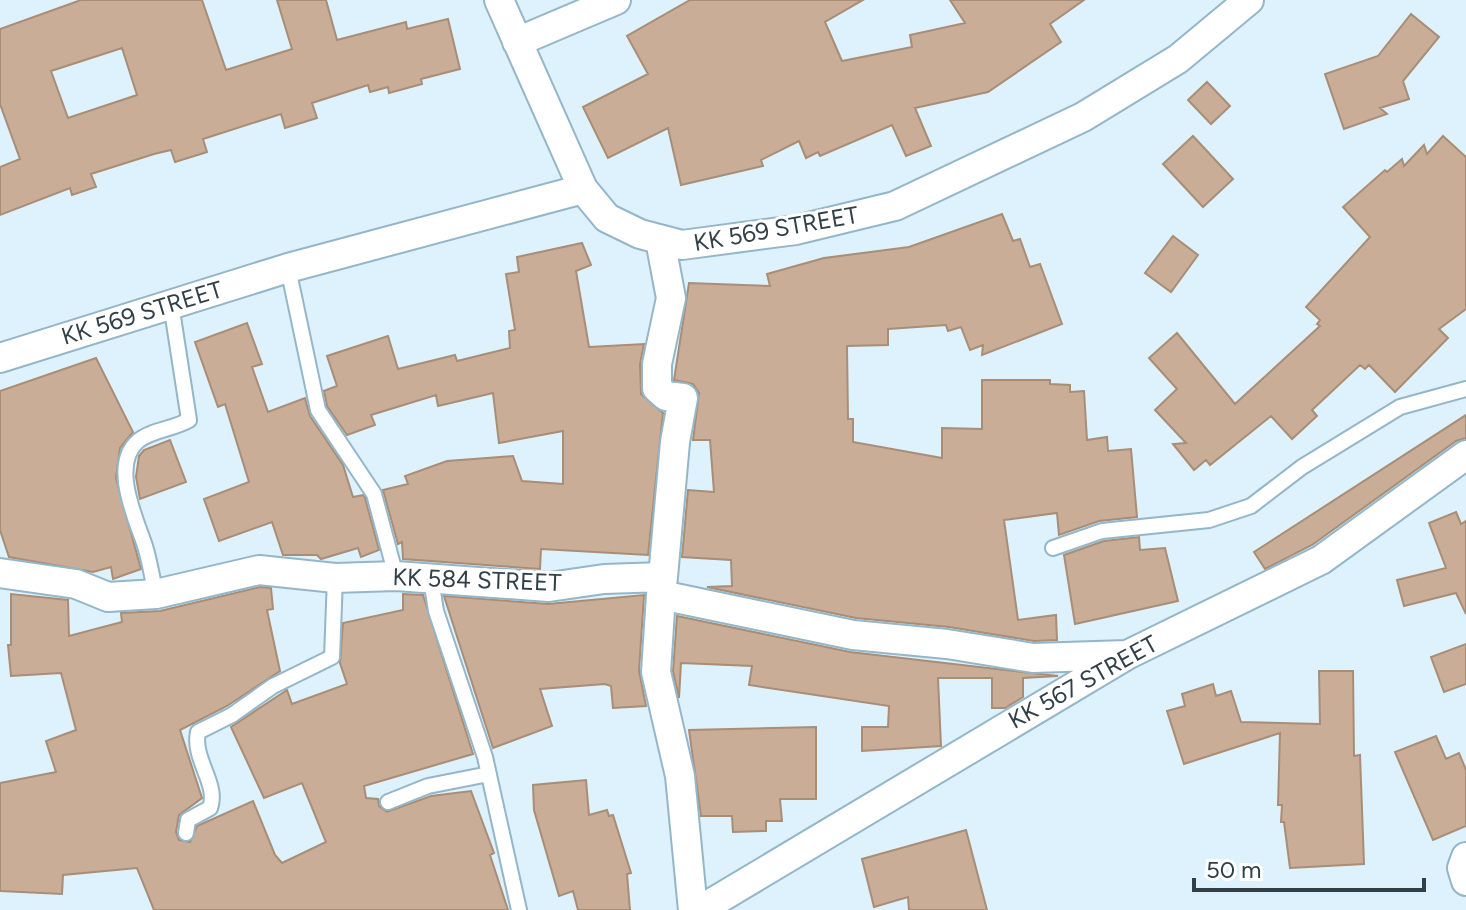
<svg xmlns="http://www.w3.org/2000/svg" width="1466" height="910" font-family="Figtree,sans-serif">
<style>
.building{fill:#c9ad96;stroke:#a88d77;stroke-width:2;fill-rule:evenodd}
.lines{fill:none;stroke-linecap:round;stroke-linejoin:round}
.lane-casing{stroke:#94b6c8;stroke-width:18}
.street-casing{stroke:#94b6c8;stroke-width:32}
.lane{stroke:#fff;stroke-width:14}
.street{stroke:#fff;stroke-width:28}
.labels{text-anchor:middle;stroke-width:6;stroke-linejoin:round;paint-order:stroke}
.street-label{font-size:24px;fill:#313f47;stroke:#fff}
</style>
<rect width="100%" height="100%" fill="#ddf2fd"/>
<path class="building" d="M81,0H202L226,70L292,49L277,0H326L337,40L406,22L407,29L448,19L460,69L421,79L422,84L389,93L388,87L370,92L368,85L312,103L317,118L285,128L281,114L203,139L207,152L175,162L171,150L154,154L91,174L96,187L72,195L70,188L0,215V167L20,159L0,104V29ZM122,48L137,95L68,118L51,71Z
M690,0H863L825,22L842,61L912,47L910,35L965,23L950,0H1084L1050,24L1061,42L988,92L915,108L931,146L906,156L892,125L820,156L818,152L806,158L799,141L761,160L763,166L681,185L668,128L608,158L583,107L648,74L627,36Z
M1411,14L1439,37L1403,81L1409,99L1380,108L1387,114L1344,129L1325,74L1378,56Z
M1207,82L1230,106L1211,124L1188,100Z
M1193,136L1233,179L1203,207L1163,164Z
M1443,136L1466,157V309L1439,329L1448,338L1395,392L1369,365L1365,369L1360,365L1312,410L1317,416L1292,439L1271,416L1210,465L1206,460L1194,470L1173,444L1186,443L1155,410L1177,389L1149,358L1177,333L1235,404L1320,326L1317,324L1320,320L1306,307L1370,237L1343,207L1385,170L1387,172L1402,159L1404,166L1424,145L1427,154Z
M1002,214L1013,241L1020,239L1030,267L1040,264L1062,324L982,355L983,345L970,350L961,327L948,331L946,325L888,329V345L847,346L848,419H853V442L942,458V428L982,429V380H1050V384L1070,385V392L1084,391L1087,440L1107,437L1108,451L1131,449L1137,517L1099,521L1059,535L1057,513L1004,520L1018,620L1056,615L1057,640L1034,641L949,627L856,618L707,587L732,586L731,560L682,557L688,490L714,492L710,440H693L699,393L693,384L674,380L689,283L770,286L767,274L824,258L909,247Z
M1173,236L1198,255L1171,292L1145,273Z
M582,243L591,265L576,271L589,347L644,344L640,364L641,394L663,413L648,555L541,549L540,569L403,559L402,542L398,544L383,490L408,484L405,476L447,461L513,456L522,481L563,484V431L499,443L493,393L438,406L436,395L371,415L375,425L347,435L327,406L324,391L337,386L327,356L388,336L398,369L455,355L457,361L510,348L509,331L515,330L506,274L519,272L517,257Z
M247,323L262,364L252,367L268,412L305,398L310,416L343,465L353,497L363,495L365,498L379,550L361,557L358,548L321,559L317,555H283L272,522L219,541L204,499L249,482L225,404L218,407L195,342Z
M96,358L133,432L120,448L116,478L141,569L113,579L111,567L93,572L9,557L0,530V391Z
M1466,415V438L1456,441L1312,545L1265,569L1254,552Z
M170,440L186,482L140,499L136,477L139,456L144,450Z
M1456,512L1461,524L1466,521V614L1456,593L1404,606L1397,580L1446,568L1429,523Z
M1139,537L1140,550L1165,548L1178,601L1075,624L1064,555L1104,541Z
M260,587L271,588L273,609L267,610L280,671L227,706L180,730L202,798L179,815L176,832L179,840L190,842L197,826L253,801L275,855L282,863L326,842L302,783L264,798L231,727L287,690L292,704L347,684L340,663L343,623L403,610V594L423,595L473,754L364,786L366,798L378,799L379,806L387,812L431,796L471,791L494,853L490,855L508,910H154L137,868L63,875L62,894L0,891V783L56,772L46,741L76,730L61,673L11,676L8,645H11V594L68,600L69,636L122,622L121,613L160,611Z
M644,595L639,671L646,706L613,708L611,686L605,684L540,689L552,726L493,748L444,596L548,604Z
M677,616L850,652L1058,676L1023,678V697L1005,708H992V678H938L941,746L862,751V727H888L889,706L749,685L752,666L681,663L679,698L673,671Z
M1466,644V684L1444,692L1431,657Z
M1319,671H1353L1354,756L1360,755L1364,864L1290,868L1284,822H1281L1282,805H1278L1280,733L1184,764L1167,711L1185,706L1182,694L1213,684L1216,696L1231,691L1241,722L1320,724Z
M816,727V799H780L782,821H766V831L733,832L732,816H701L689,730Z
M1436,736L1446,759L1459,753L1466,770V826L1433,840L1395,752Z
M586,780L589,815L607,810L609,816L613,815L631,873L627,874L630,910H578L573,891L559,896L534,810L533,785Z
M966,830L987,910H909L908,897L874,907L862,859Z"/>
<g class="lines">
<g class="lane-casing">
<path id="lane" d="M288,268L318,410L374,494L396,576
M1053,548L1102,531L1209,520L1251,506L1302,467L1400,407L1466,389
M431,579L436,611L485,757L519,910
M156,594C152,578 150,562 145,546C136,519 110,465 138,441C151,430 174,429 189,420L171,304
M388,802L428,786L489,774
M186,833L188,820L210,808C219,784 192,759 198,732L232,715L273,686L332,657L335,578"/>
</g>
<g class="street-casing">
<path id="street" d="M499,0L583,189
M517,42L616,0
M660,240L671,298L657,364V388L666,396L683,398L675,442L663,577
M0,358L288,268L583,189L607,218L640,234L682,245L796,230L895,206L1083,117L1178,59L1249,0
M0,573L76,584L108,597L156,594L259,570L335,578L396,576L549,587L604,579L663,577L661,595L853,635L947,644L1033,658L1127,655
M661,595L656,672L680,776L693,910
M1466,857L1462,868L1466,881
M700,910L1127,655L1321,560L1466,455"/>
</g>
<use href="#lane" class="lane"/>
<use href="#street" class="street"/>
</g>
<g class="labels">
<g class="street-label">
<text transform="translate(776 229) rotate(-10)" y="8">KK 569 STREET</text>
<text transform="translate(142 313) rotate(-17)" y="8">KK 569 STREET</text>
<text transform="translate(477 580) rotate(2)" y="8">KK 584 STREET</text>
<text transform="translate(1083 682) rotate(-29)" y="8">KK 567 STREET</text>
</g>
</g>
<path d="M1194 878v12h230v-12" fill="none" stroke="#313f47" stroke-width="4"/>
<text x="1206" y="878" font-size="24" fill="#313f47" stroke="#ffffff" stroke-width="6" paint-order="stroke">50 m</text>
</svg>
